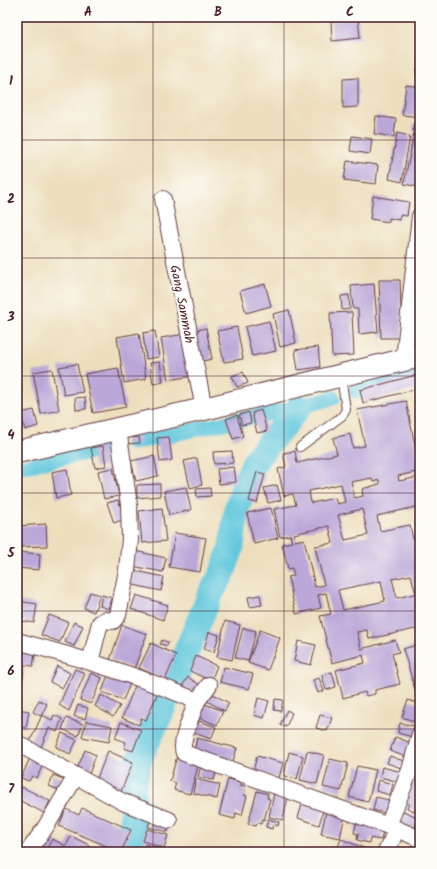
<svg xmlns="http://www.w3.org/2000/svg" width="437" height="869" font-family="Kalam,sans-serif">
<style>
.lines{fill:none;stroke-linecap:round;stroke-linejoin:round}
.canal{stroke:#60c7dd;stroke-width:15}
.river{stroke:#60c7dd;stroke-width:26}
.building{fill:#bba8d8;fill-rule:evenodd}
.service-casing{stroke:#623c41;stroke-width:10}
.minor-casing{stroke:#623c41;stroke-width:18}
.primary-casing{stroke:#623c41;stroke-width:24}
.service{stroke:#fff;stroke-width:8}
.minor{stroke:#fff;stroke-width:16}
.primary{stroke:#fff;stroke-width:22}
.grid{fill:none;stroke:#4a1f2b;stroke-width:1;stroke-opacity:0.55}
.labels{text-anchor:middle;stroke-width:3.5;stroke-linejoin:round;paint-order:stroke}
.street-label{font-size:13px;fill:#4a1f2b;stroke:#fdfcf7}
.neatline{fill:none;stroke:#4a1f2b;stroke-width:1.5}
.grid-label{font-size:13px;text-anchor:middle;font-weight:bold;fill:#4a1f2b}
</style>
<rect width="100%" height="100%" fill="#fdfcf7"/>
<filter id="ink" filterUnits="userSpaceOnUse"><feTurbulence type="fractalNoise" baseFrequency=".025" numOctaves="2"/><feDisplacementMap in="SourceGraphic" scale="8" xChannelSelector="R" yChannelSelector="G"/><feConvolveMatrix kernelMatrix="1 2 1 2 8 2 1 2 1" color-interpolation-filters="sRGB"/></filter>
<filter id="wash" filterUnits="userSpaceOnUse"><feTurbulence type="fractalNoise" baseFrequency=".012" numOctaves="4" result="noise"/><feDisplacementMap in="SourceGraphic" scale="16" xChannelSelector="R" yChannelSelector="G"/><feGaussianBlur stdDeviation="0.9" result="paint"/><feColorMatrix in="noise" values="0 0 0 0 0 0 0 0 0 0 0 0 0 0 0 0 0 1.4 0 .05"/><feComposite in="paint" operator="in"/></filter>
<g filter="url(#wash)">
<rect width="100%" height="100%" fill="#eddfbd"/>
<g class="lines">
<path class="canal" d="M356,391L420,373
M133,443L299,407L333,398
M17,468L109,448"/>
<path class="river" d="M132,852L133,787L139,760L162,710L210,595L222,574L231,549L237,508L247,478L256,459L299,407"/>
</g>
<g id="blocks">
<path class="building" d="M358,18L360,38L332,41L331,21Z
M419,58H420V76L416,75Z
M358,78V107L343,108V79Z
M406,85L420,87V117L402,115Z
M376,116L396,119L394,137L374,134Z
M414,123H420V132L413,131Z
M397,133L410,136L402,182L389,179Z
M414,133L420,134V187L404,184Z
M352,136L372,139L370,154L350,151Z
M347,161L378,165L376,184L344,180Z
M373,196L409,202L407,216L400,215L399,220L389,218V222L370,219Z
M379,280H400L402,338H381Z
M265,284L271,306L246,313L240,291Z
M374,284L378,332L359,334L358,309H353L351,286Z
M349,295L350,309L342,310L341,296Z
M419,302H420V318L417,317Z
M289,310L296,343L280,347L273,314Z
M352,312L354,355L332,356L330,313Z
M269,321L276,351L252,356L245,327Z
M237,327L243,359L224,362L217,331Z
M206,328L212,359L198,362L192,331Z
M155,331L159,357L146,359L143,333Z
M139,333L146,379L124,383L117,337Z
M185,334L193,376L168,380L161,338Z
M318,347L320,367L298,370L295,350Z
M160,362L163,382L153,384L150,363Z
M77,364L83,392L64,395L59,367Z
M118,368L126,407L93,413L85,374Z
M52,369L59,410L41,414L33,372Z
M243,372L248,383L237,387L232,376Z
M420,374V388L363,403L360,390Z
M85,397L86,409L76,410L75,398Z
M406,401L420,471L398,476L399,481L419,477L420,506L377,516L380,531L410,525L413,539L420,538V555L416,556L420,573V590L415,591L411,575L392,579L397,598L418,593L420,602V628L369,639L367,630L357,632L361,649L395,640L399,652L392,654L400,684L375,690V694L366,696L365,692L343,698L336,670L365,663L363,655L332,663L320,616L331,614L326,593L318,595L321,608L296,614L288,577L294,576L292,568L288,569L282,544L292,542L290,535L280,537L274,509L296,505L293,494L284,496L278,469L286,467L283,453L295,451L297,463L337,454L333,438L350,434L353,448L365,446L357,410ZM372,478L373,482L379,480L380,484L362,489L363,496L355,498L351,482ZM341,484L345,502L337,504L335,498L311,503L309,491ZM362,509L368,535L345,540L338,515ZM329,526L333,543L315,546L324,585L315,587L304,539L295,541L294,534ZM381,581L385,601L343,610L338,590Z
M34,410L38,426L25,430L20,413Z
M261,410L267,431L257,433L252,413Z
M249,412L251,423L242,425L239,415Z
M237,415L243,436L233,439L226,419Z
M17,422L20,433L17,434Z
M139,437L140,443L125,444V438Z
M169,437L172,460L160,462L157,438Z
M103,446L106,466L95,468L91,448Z
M232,451L233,463L214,464L213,452Z
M154,456L158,476L136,481L131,461Z
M197,458L202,485L190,488L184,461Z
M234,467L236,482L219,484L217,469Z
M113,468L119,496L104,499L98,471Z
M67,469L71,495L56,498L52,472Z
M257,472L265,474L257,503L249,501Z
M160,484V496L137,498V485Z
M277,485L281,500L268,503L264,488Z
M186,487L191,510L169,515L164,491Z
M210,488L211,496L197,497L196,489Z
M118,500L125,519L114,523L107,503Z
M162,508L166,541L142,543L139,511Z
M271,508L278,538L254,544L247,513Z
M46,524L47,546L17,547V526Z
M175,533L206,538L200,572L169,567Z
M135,551L166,558L163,572L132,566Z
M17,552L40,554L39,570L17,568Z
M132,570L164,577L161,591L129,584Z
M90,592L100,595L94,612L84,608Z
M102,595L112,598L109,609L100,606Z
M136,595L168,605L163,620L131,609Z
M260,595L262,605L250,607L248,597Z
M17,601L37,604L34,623L17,620Z
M49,615L68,622L60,642L41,635Z
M225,621L240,625L232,660L217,657Z
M74,622L83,626L74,646L65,642Z
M122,625L147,634L134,669L110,660Z
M243,628L256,631L248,661L235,658Z
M260,630L280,638L268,670L248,663Z
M209,632L219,635L214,652L204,649Z
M162,640L168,642L167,646L160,644Z
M298,641L316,645L311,665L294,661Z
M151,643L176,655L165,680L139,668Z
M420,644V688L415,689L403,649Z
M17,645L36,648L33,666L17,664Z
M196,656L217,666L211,681L190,671Z
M57,666L70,673L62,688L50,682Z
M17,667L24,668L22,684L17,683Z
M224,667L253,674L249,689L220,682Z
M75,669L85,673L69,711L59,705Z
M332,672L336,687L326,690L322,675Z
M91,673L102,678L91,704L80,700Z
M108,675L130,684L123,700L102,692Z
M188,677L201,686L195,694L183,685Z
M319,678L324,691L318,693L313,680Z
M137,681L159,690L146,720L141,718L139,725L122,718Z
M209,692L229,703L225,711L205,700Z
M101,695L120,706L113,717L95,706Z
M258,698L269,701L264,718L254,715Z
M275,699L283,700L281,711L274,710Z
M39,700L47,704L41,716L33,712Z
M408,700L420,704L419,723L402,717Z
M202,703L223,711L217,725L197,717Z
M78,705L88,708L85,719L74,716Z
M17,709L29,711L26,728L17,726Z
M287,710L292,713L286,727L280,725Z
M42,715L52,720L54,715L62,719L57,732L49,728L40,749L29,744Z
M320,715L332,718L327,731L316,728Z
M66,718L83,724L78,736L62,729Z
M86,721L112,726L109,742L82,737Z
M199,721L216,727L211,739L194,733Z
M121,722L141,730L133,751L124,748L126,742L115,738Z
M400,723L419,727L416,738L398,733Z
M62,733L77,740L70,754L56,747Z
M395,737L414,744L409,758L390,751Z
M197,738L237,748L233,761L194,751Z
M85,750L96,755L89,774L77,769Z
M108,751L133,762L120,794L95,783Z
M307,751L324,755L317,784L300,780Z
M289,752L303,756L297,779L284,776Z
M177,756L199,763L190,794L174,790L176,783L170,781Z
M257,756L283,763L279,778L253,771Z
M390,756L406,762L404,769L387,763Z
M30,758L43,764L37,778L32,776L29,781L21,778Z
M330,759L348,763L341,791L323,787Z
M418,764L420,765V809L418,813L407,808L409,804L402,801Z
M201,766L217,769L214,780L198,777Z
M357,766L376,770L368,802L349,797Z
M382,767L406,773L403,783L380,777Z
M53,775L66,780L61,791L49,786Z
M196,779L220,785L217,799L193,793Z
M228,779L240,782V785L246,786L244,795L247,796L242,815L236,813L235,819L219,815Z
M378,780L393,784L390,795L376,791Z
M22,787L50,801L44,813L17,799Z
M257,791L268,794L267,798L270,799L264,820L262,819L261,824L257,823L256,826L248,824Z
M274,793L288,796L283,820L269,817Z
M376,797L392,801L389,814L373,810Z
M303,801L324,807L319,825L298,818Z
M82,808L131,830L121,852L59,826L66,809L79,815Z
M399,809L419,818L414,828L398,826L400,821L395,819Z
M326,812L345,815L340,838L321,834Z
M151,818L170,823L168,832L148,827Z
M268,819L279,822L278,826L273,824L272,829L266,827Z
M357,821L384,827L381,840L370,838L369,843L357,840L358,834L354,833Z
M147,829L168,835L164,848L143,841Z
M71,836L89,845L85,852H45L52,839L66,846Z
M341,839L369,850L368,852H336Z
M17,843L23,847L20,852H17Z
M145,844L164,850V852H143Z"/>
</g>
</g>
<g filter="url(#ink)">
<use href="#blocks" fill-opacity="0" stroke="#623c41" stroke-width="1"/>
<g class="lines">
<g class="service-casing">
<path id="service" d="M300,447L342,416L346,410L341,376"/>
</g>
<g class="minor-casing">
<path id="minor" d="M163,199L204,409
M404,359L420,216
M17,641C78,657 139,676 197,701C193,713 179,742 184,753L397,829
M90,662L100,623L105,620L113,621L118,615L127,570L130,539L129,505L118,429
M197,701L209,685
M17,743L123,802L169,820
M388,826L410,770L420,734
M28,852L45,828L76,776
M386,852L397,829L420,839"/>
</g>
<g class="primary-casing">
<path id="primary" d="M17,452L204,409L420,356"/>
</g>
<use href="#service" class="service"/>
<use href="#minor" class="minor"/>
<use href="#primary" class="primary"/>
</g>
</g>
<path class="grid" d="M153,17V852M284,17V852M17,140H420M17,258H420M17,376H420M17,493H420M17,611H420M17,729H420"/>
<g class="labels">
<g class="street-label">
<text transform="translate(183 304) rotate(79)" y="5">Gang Sammah</text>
</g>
</g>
<rect width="437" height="869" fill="none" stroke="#fdfcf7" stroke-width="44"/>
<rect x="22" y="22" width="393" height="825" class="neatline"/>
<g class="grid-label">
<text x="88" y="16">A</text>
<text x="218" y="16">B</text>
<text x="350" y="16">C</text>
<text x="11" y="85">1</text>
<text x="11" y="203">2</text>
<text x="11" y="321">3</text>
<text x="11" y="439">4</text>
<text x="11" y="557">5</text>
<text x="11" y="675">6</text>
<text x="11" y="793">7</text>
</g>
</svg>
